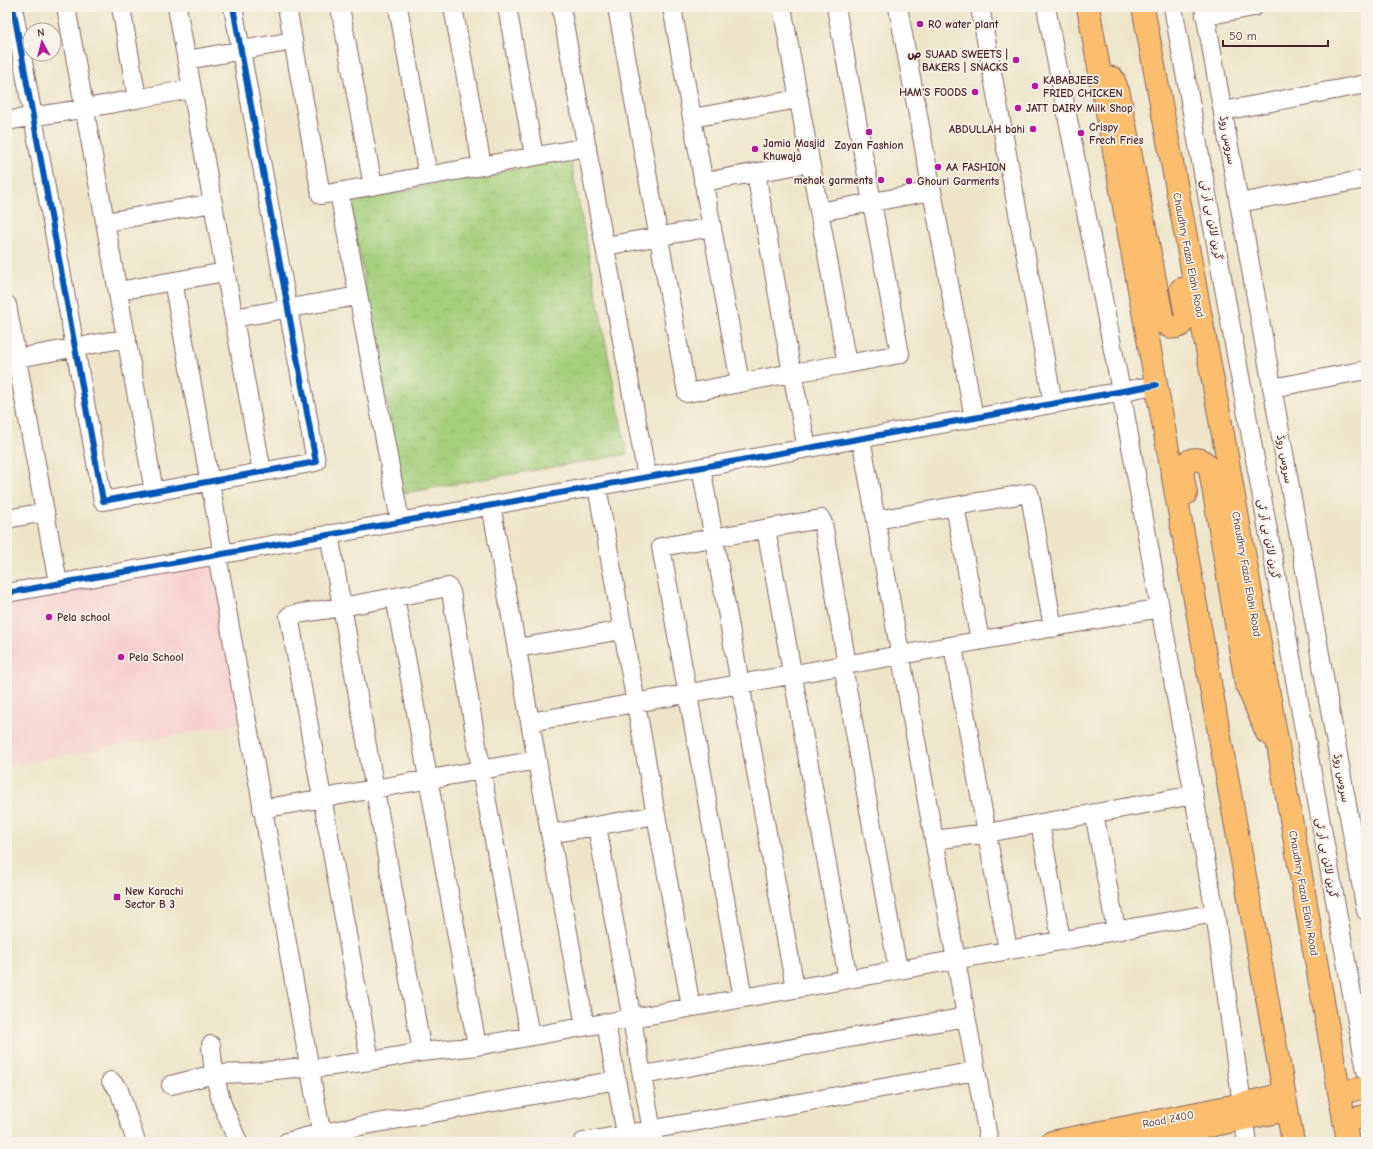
<svg xmlns="http://www.w3.org/2000/svg" width="1373" height="1149" font-family="'Comic Neue','Playpen Sans Arabic',sans-serif">
<style>
.built{fill:#f7d0ce}
.park{fill:url(#park-crowns);stroke:#787753}
.lines{fill:none;stroke-linecap:round;stroke-linejoin:round}
.minor-casing{stroke:#836462;stroke-width:20}
.major-casing{stroke:#836462;stroke-width:24}
.minor{stroke:#fff;stroke-width:18}
.major{stroke:#fabe6e;stroke-width:22}
.cycleway-casing{stroke:#f7f3e8;stroke-width:8}
.cycleway{stroke:#0057b8;stroke-width:6}
.poi-dot{fill:#b5179e;stroke:#f7f3e8;stroke-width:1.5}
.labels{text-anchor:middle;stroke-width:3.5;stroke-linejoin:round;paint-order:stroke}
.poi-label{font-size:11px;font-weight:bold;fill:#4a1f2b;stroke:#f7f3e8;text-anchor:start}
.street-label{font-size:11px;fill:#4a1f2b;stroke:#f7f3e8}
</style>
<defs>
<pattern id="park-crowns" width="20" height="18" patternUnits="userSpaceOnUse"><rect width="20" height="18" fill="#a5cf7b"/><path d="M2 6a3 3 0 1 1 6 0M12 15a3 3 0 1 1 6 0" fill="none" stroke="#90b16a"/></pattern>
</defs>
<rect width="100%" height="100%" fill="#f7f3e8"/>
<filter id="ink" filterUnits="userSpaceOnUse"><feTurbulence type="fractalNoise" baseFrequency=".025" numOctaves="2"/><feDisplacementMap in="SourceGraphic" scale="8" xChannelSelector="R" yChannelSelector="G"/><feConvolveMatrix kernelMatrix="1 2 1 2 8 2 1 2 1" color-interpolation-filters="sRGB"/></filter>
<filter id="wash" filterUnits="userSpaceOnUse"><feTurbulence type="fractalNoise" baseFrequency=".012" numOctaves="4" result="noise"/><feDisplacementMap in="SourceGraphic" scale="16" xChannelSelector="R" yChannelSelector="G"/><feGaussianBlur stdDeviation="0.9" result="paint"/><feColorMatrix in="noise" values="0 0 0 0 0 0 0 0 0 0 0 0 0 0 0 0 0 1.4 0 .05"/><feComposite in="paint" operator="in"/></filter>
<g filter="url(#wash)">
<rect width="100%" height="100%" fill="#eee5c9"/>
<path class="built" d="M217,555L247,722L7,766V593Z"/>
<path class="park" d="M570,157L627,454L404,493L350,202Z"/>
</g>
<g filter="url(#ink)">
<g class="lines">
<g class="minor-casing">
<path id="minor" d="M13,7L103,501L316,462L233,7
M66,7L154,491
M121,7L137,98
M177,7L192,89
M287,7L321,195L587,147
M340,7L373,186
M398,7L428,176
M453,7L482,166
M507,7L534,156
M561,7L647,477
M617,7L687,393L792,373L807,448
M672,7L740,383
M836,7L900,354L847,364
M898,7L974,418
M980,7L1053,403
M1046,7L1121,391L1215,913L1242,1104L1243,1119L1247,1142
M1173,7L1366,1071
M1204,7L1366,911
M1205,16L1254,7
M187,60L293,41
M1223,111L1366,84
M692,118L799,99
M7,121C33,116 60,113 86,108C121,102 156,95 192,89L262,472
M756,173L792,373L847,364L782,7
M703,182L810,163
M339,192L400,521
M1239,203L1366,179
M819,212L932,191
M106,222L213,203
M605,246L712,227
M173,281L223,554
M118,291L225,272
M7,305L58,583
M234,318L358,296
M7,360L127,338
M1272,388L1366,370
M861,438L989,1142
M701,467L795,988
M597,486L656,815
M491,505L530,722
M955,506L980,641
M7,519L45,512
M876,520L1029,493L1031,501L1053,628
M766,529L848,979
M329,534L422,1052
M217,555L323,1142
M7,593L1156,385
M395,597L477,1046
M953,646L1008,950
M517,648L623,630
M843,666L898,970
M262,809L537,760
M1094,813L1116,930
M1040,823L1061,940
M597,826L654,1142
M551,834L656,815L691,1007
M934,840L987,833L1194,795
M743,998L661,547L821,519L823,523L847,665
M606,1023L626,1134
M585,1026L530,722L1160,608
M370,1061L289,616L296,614L342,607L448,587L451,592L481,769L530,1036
M643,1075L966,1017
M111,1081L119,1090L136,1142
M171,1085L214,1074L211,1045
M238,1142L222,1104L214,1074L249,1073L294,1068L310,1069L370,1061L422,1052L477,1046L1215,913
M287,1142L321,1133L617,1080
M583,1142L976,1071"/>
</g>
<g class="major-casing">
<path id="major" d="M1088,7L1293,1142
M1143,7L1226,451L1348,1142
M1113,78L1119,94L1163,321C1167,327 1173,329 1180,326L1185,320L1186,316L1181,289
M1186,494C1185,486 1181,476 1184,468C1189,454 1206,458 1210,470L1246,683L1267,733
M1339,1092L1366,1088
M1344,1121L1366,1116
M1052,1142L1242,1104L1284,1094
M1132,1142L1287,1110"/>
</g>
<use href="#minor" class="minor"/>
<use href="#major" class="major"/>
<g class="cycleway-casing">
<path id="cycleway" d="M13,7L103,501L316,462L233,7
M7,593L1156,385"/>
</g>
<use href="#cycleway" class="cycleway"/>
</g>
</g>
<g class="poi-dot">
<circle cx="920" cy="24" r="4"/>
<circle cx="1016" cy="60" r="4"/>
<circle cx="1035" cy="86" r="4"/>
<circle cx="975" cy="92" r="4"/>
<circle cx="1018" cy="108" r="4"/>
<circle cx="1033" cy="129" r="4"/>
<circle cx="869" cy="132" r="4"/>
<circle cx="1081" cy="133" r="4"/>
<circle cx="755" cy="149" r="4"/>
<circle cx="938" cy="167" r="4"/>
<circle cx="881" cy="180" r="4"/>
<circle cx="909" cy="181" r="4"/>
<circle cx="49" cy="617" r="4"/>
<circle cx="121" cy="657" r="4"/>
<rect x="113" y="893" width="8" height="8" rx="2"/>
</g>
<g class="labels">
<g class="poi-label">
<text x="928" y="28">RO water plant</text>
<text x="1008" y="58" text-anchor="end">ص SUAAD SWEETS |<tspan x="1008" dy="13">BAKERS | SNACKS</tspan></text>
<text x="1043" y="84">KABABJEES<tspan x="1043" dy="13">FRIED CHICKEN</tspan></text>
<text x="967" y="96" text-anchor="end">HAM'S FOODS</text>
<text x="1026" y="112">JATT DAIRY Milk Shop</text>
<text x="1089" y="131">Crispy<tspan x="1089" dy="13">Frech Fries</tspan></text>
<text x="1025" y="133" text-anchor="end">ABDULLAH bahi</text>
<text x="763" y="147">Jamia Masjid<tspan x="763" dy="13">Khuwaja</tspan></text>
<text x="869" y="149" text-anchor="middle">Zayan Fashion</text>
<text x="946" y="171">AA FASHION</text>
<text x="873" y="184" text-anchor="end">mehak garments</text>
<text x="917" y="185">Ghouri Garments</text>
<text x="57" y="621">Pela school</text>
<text x="129" y="661">Pela School</text>
<text x="125" y="895">New Karachi<tspan x="125" dy="13">Sector B 3</tspan></text>
</g>
<g class="street-label">
<text transform="translate(1228 140) rotate(80)" y="4">سروس روڈ</text>
<text transform="translate(1212 220) rotate(80)" y="4">گرین لائن بی آر ٹی</text>
<text transform="translate(1189 255) rotate(79)" y="4">Chaudhry Fazal Elahi Road</text>
<text transform="translate(1285 459) rotate(80)" y="4">سروس روڈ</text>
<text transform="translate(1269 539) rotate(80)" y="4">گرین لائن بی آر ٹی</text>
<text transform="translate(1247 574) rotate(80)" y="4">Chaudhry Fazal Elahi Road</text>
<text transform="translate(1342 778) rotate(80)" y="4">سروس روڈ</text>
<text transform="translate(1327 858) rotate(80)" y="4">گرین لائن بی آر ٹی</text>
<text transform="translate(1304 893) rotate(80)" y="4">Chaudhry Fazal Elahi Road</text>
<text transform="translate(1168 1119) rotate(-11)" y="4">Road 2400</text>
</g>
</g>
<rect width="1373" height="1149" fill="none" stroke="#f7f3e8" stroke-width="24"/>
<g transform="translate(42 42) rotate(353)"><circle r="19" fill="#f7f3e8" stroke="#b29e9c"/>
<path d="M0-3L7 15L0 10L-7 15Z" fill="#b5179e"/>
<text y="-6" font-size="11" font-weight="bold" text-anchor="middle" fill="#4a1f2b">N</text>
</g>
<path d="M1223 40v6h105v-6" fill="none" stroke="#4a1f2b" stroke-width="2"/>
<text x="1229" y="40" font-size="12" fill="#4a1f2b" stroke="#f7f3e8" stroke-width="3" paint-order="stroke">50 m</text>
</svg>
